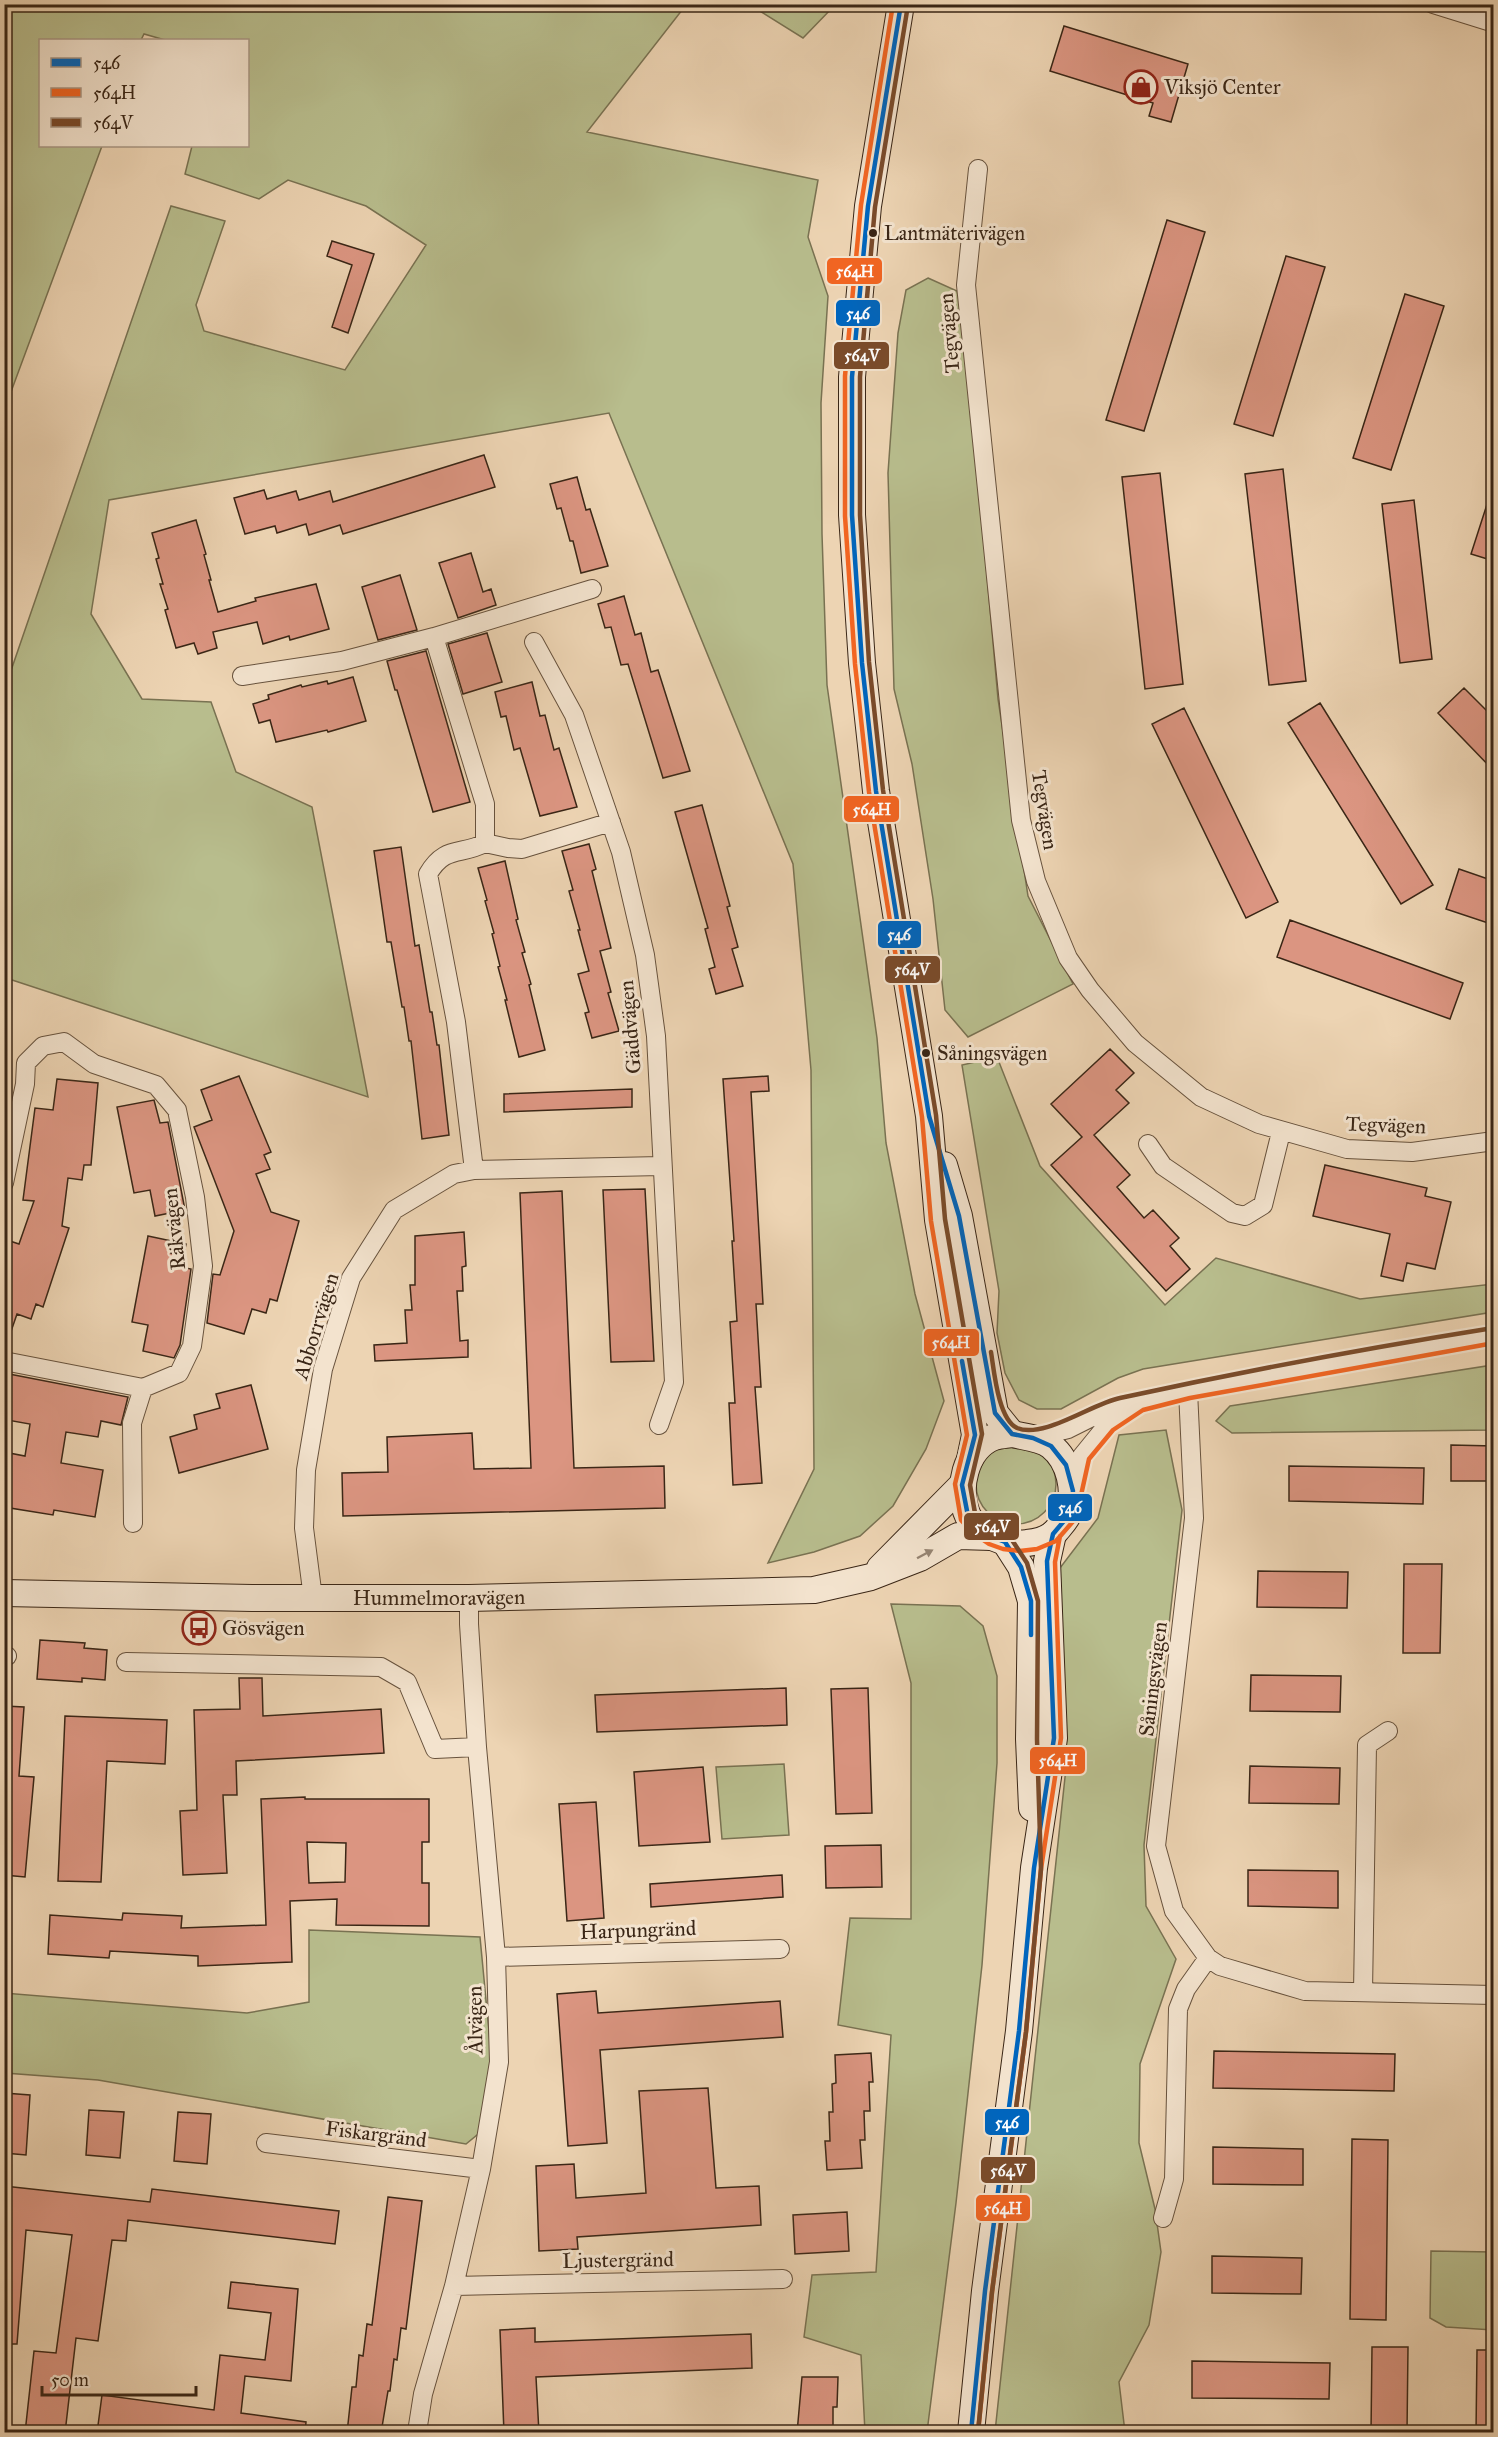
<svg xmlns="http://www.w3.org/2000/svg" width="1498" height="2437" font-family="'IM FELL Great Primer',serif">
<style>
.green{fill:#b8bd8d;stroke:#797252;stroke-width:1.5}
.building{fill:#db9581;stroke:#3a2616;stroke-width:1.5;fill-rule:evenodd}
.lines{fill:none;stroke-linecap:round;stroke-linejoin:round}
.street-casing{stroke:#67523d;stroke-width:20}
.secondary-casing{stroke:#3a2616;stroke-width:28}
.street{stroke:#f3e3ce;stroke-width:18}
.secondary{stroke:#f3e3ce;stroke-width:26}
.bus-1-casing{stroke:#f3e3ce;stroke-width:9}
.bus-2-casing{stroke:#f3e3ce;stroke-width:9}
.bus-3-casing{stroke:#f3e3ce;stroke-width:9}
.bus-1{stroke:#0065bd;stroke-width:4.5}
.bus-2{stroke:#f26522;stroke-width:4.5}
.bus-3{stroke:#7a4b2a;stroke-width:4.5}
.oneway{fill:#968472}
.bus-dot{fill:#3a2616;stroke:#f3e3ce;stroke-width:2}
.labels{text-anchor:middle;stroke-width:6;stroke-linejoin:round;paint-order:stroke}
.bus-label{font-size:20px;fill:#3a2616;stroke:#f3e3ce;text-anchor:start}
.poi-label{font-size:21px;fill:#3a2616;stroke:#f3e3ce;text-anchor:start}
.street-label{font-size:21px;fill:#3a2616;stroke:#f3e3ce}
.line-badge{stroke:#f3e3ce;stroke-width:2}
.badge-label{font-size:16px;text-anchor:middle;font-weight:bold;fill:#fff}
</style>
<rect width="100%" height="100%" fill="#edd4b3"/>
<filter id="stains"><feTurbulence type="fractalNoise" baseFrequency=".00333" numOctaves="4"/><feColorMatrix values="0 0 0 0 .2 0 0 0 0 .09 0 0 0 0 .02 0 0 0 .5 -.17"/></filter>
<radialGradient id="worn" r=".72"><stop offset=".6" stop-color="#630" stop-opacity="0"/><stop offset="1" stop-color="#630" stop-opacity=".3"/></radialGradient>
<path class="green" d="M5,4L686,5L587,132L818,180L808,237L828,296L821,403L822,534L827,685L877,1038L886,1143L915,1294L944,1401L926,1449L893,1506L860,1536L814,1552L768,1563L814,1469L811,1070L793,864L609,413L109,500L91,614L142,699L211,702L236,772L312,807L368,1097L6,978L5,982V688L171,206L225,221L196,305L204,331L345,370L426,245L366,206L288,180L259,199L185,174L192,146H248V40H165L144,34L141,40H40V146H102L5,408Z
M750,5L835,4V5L803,38Z
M928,278L957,291L965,326L998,699L1028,896L1073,984L968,1037L945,1010L933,899L912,764L894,689L888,473L898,333L906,290Z
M997,1057L1040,1166L1165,1305L1216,1258L1360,1299L1493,1284V1312L1143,1369L1118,1378L1061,1409H1037L1019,1400L1005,1373L997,1333L999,1291L962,1065Z
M1493,1365V1430L1232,1433L1216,1421L1230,1406Z
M1166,1430L1182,1510L1144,1845L1146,1906L1176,1959L1140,2064L1139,2143L1155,2209L1161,2252L1149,2325L1119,2382L1125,2432H995L1066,1768L1060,1568L1098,1518L1119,1435Z
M976 1484a40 40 0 1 1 80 0a40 40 0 1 1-80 0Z
M891,1604L960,1606L983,1626L997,1676V1763L982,1965L956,2203L927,2432H865L861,2355L804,2337L812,2275L876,2272L891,2035L838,2025L850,1918L911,1919V1683Z
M784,1764L789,1835L722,1839L716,1767Z
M309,1930L480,1937L492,2063L483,2130L466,2144L98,2080L5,2073L4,1993L247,2013L309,2002Z
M1431,2251L1493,2252V2330L1446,2327L1430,2318Z"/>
<path class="building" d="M1064,26L1188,64L1171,122L1149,116L1153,103L1050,71Z
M1167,220L1205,232L1144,431L1106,420Z
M332,241L374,254L348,333L332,327L352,265L327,256Z
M1286,256L1325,267L1273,436L1234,424Z
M1405,294L1444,306L1391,470L1353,458Z
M484,455L495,487L343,534L340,525L309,535L306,524L277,533L275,526L245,534L234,498L264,490L267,499L296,491L299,500L330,491L333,502Z
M1283,469L1306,681L1269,685L1245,474Z
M1160,473L1183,684L1145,689L1122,477Z
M577,477L586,510L590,509L608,566L581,573L573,541H570L561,508L557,509L550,484Z
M1490,495H1494V561L1471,554Z
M1414,500L1432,659L1400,663L1382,504Z
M196,520L206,554L204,555L211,580H209L218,612L256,601L255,598L316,584L329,629L290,640L289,636L263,644L257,622L213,632L217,648L198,654L194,643L176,648L165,610L168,609L160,584H163L156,559L159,558L152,533Z
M471,553L483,592L491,589L496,605L458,618L439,563Z
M400,575L417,630L378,640L362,587Z
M624,596L635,635L641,633L651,672L658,670L690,771L663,778L628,664L621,665L611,627L605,628L598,604Z
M487,633L502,682L463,694L448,644Z
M426,651L470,802L433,812L397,690H395L387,661Z
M353,677L366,721L328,732L327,730L276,742L270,720L259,723L253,704L269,699L268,695L301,685L302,687L327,681L328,684Z
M532,682L540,716L545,715L554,750L559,748L577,807L540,816L520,748L514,750L506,716L501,717L495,692Z
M1464,688L1494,718V771L1438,713Z
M1320,703L1433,885L1401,904L1288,723Z
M1184,708L1278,902L1246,918L1152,724Z
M702,805L730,906L727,907L738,947L732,949L743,986L716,994L709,969L715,967L705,929L708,928L675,812Z
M589,844L596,869L592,871L611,948L600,951L611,992L608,993L619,1031L592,1038L585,1013L589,1012L578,974L589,971L578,930H580L569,891L573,890L562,851Z
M401,847L415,946L419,945L430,1012H432L437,1045H439L449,1135L422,1139L411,1041H409L404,1007H402L391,942H387L374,851Z
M505,861L518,919L516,920L525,952L522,953L531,984L529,985L545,1050L519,1057L505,1000H507L498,967L500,966L492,934L494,933L485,901L487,900L478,868Z
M1459,869L1494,881V925L1446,909Z
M1290,920L1463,983L1450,1019L1277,957Z
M1110,1049L1134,1073L1116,1090L1129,1103L1094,1135L1130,1175L1117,1187L1144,1218L1153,1210L1179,1238L1170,1246L1190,1269L1166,1291L1051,1165L1082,1137L1051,1104Z
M239,1076L271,1152L264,1155L270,1169L256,1174L271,1212L299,1221L277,1301L270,1299L266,1313L252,1309L244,1334L207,1323L213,1274L220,1275L234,1231L194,1127L212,1120L201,1090Z
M768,1076L769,1091L751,1092L763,1304H756L761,1387H755L762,1483L733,1485L729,1403H735L730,1322L737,1321L732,1241H734L723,1079Z
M57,1079L98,1083L91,1165H84L82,1180L68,1178L62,1226L69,1228L43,1307L36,1304L31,1319L17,1314L7,1343H4V1239L19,1244L34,1201L23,1200L35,1108L53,1110Z
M632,1089V1107L504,1112V1094Z
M154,1100L160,1123L168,1122L185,1210L155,1216L150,1190L134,1193L117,1107Z
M1325,1165L1427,1188L1425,1196L1451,1202L1435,1269L1407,1263L1403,1281L1381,1276L1390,1234L1313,1216Z
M645,1189L654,1361L611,1362L603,1190Z
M562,1191L574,1468L664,1466L665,1508L343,1516L342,1473L388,1472L387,1437L472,1433L474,1469L531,1468L520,1193Z
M464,1232L466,1266L462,1267L463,1291H457L460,1341L468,1340V1357L375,1361L374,1345L407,1343L405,1310H412L410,1285H415V1236Z
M148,1236L186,1244L181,1267L191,1269L180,1345L174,1358L143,1351L148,1325L132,1322Z
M4,1373L128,1397L121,1425L101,1421L98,1437L66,1432L61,1463L103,1470L95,1517L54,1510L53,1515L4,1507V1452L25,1456L30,1424L7,1420L9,1404L4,1403Z
M251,1385L268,1449L179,1473L170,1437L197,1429L194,1415L220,1408L216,1394Z
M1451,1445L1494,1446V1481H1451Z
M1289,1466L1424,1468L1423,1504L1289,1501Z
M1404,1564H1442L1440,1653H1403Z
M1258,1571L1348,1572L1347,1608L1257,1607Z
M40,1640L85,1643L84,1648L107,1650L105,1680L82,1678V1682L37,1679Z
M1251,1675L1341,1676L1340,1712L1250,1711Z
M239,1678H262L263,1716L381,1709L384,1753L236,1761L237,1795H223L227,1873L183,1875L180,1811L197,1810L194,1710L240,1709Z
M786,1688L787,1725L597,1732L595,1695Z
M868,1688L872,1813L836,1814L831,1689Z
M4,1706L24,1707L19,1776L34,1777L25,1877L4,1875Z
M65,1716L167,1720L165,1764L107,1761L101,1882L58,1881Z
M1250,1766L1340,1768L1339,1804L1249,1803Z
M703,1767L710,1842L639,1846L634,1772Z
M305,1797V1799H429V1842H422V1883H429V1926L336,1925L337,1899L290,1901L292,1962L198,1966V1956L110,1951L109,1958L48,1954L50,1915L122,1920L123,1913L182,1916L181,1928L266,1925L261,1799ZM307,1842L346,1843L345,1882L309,1883Z
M596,1802L604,1918L567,1921L559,1804Z
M881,1845L882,1887L826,1888L825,1846Z
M1248,1870L1338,1871V1908L1248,1906Z
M782,1875L783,1897L651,1907L650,1884Z
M596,1991L598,2013L780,2001L783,2037L600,2050L607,2143L568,2146L557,1994Z
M1214,2051L1395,2054L1394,2091L1213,2088Z
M871,2053L873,2082H869L870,2111H864L865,2140H860L862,2168L827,2170L825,2141H830L829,2112H833L832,2084L836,2083L835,2055Z
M708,2088L716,2188L759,2186L761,2225L577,2237L578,2249L539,2251L536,2166L574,2164L576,2198L646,2193L639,2091Z
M4,2093L30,2095L26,2155L4,2153Z
M89,2110L124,2112L120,2158L86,2155Z
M178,2112L211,2114L207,2164L174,2161Z
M1352,2139L1388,2140L1386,2320L1350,2319Z
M1213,2147L1303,2149V2185L1213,2184Z
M4,2186L150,2202L152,2189L339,2211L335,2244L128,2220L126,2241L112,2240L98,2341L76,2338L65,2433H25L34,2351L56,2353L72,2235L26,2230L17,2344H4Z
M388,2197L422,2201L406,2329L401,2328L397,2360L394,2359L390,2391H388L381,2433H347L352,2387H356L359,2355L363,2356L367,2324L372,2325Z
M847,2212L849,2251L795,2254L793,2215Z
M1212,2256L1302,2258L1301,2294L1212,2293Z
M231,2282L298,2289L291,2381L245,2376L241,2413L306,2422L305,2433H97L102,2395L214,2410L220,2355L265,2360L271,2313L228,2308Z
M535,2328V2342L751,2334L752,2368L536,2377L539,2433H504L500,2330Z
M1372,2347H1408L1407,2433H1371Z
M1477,2350H1494V2433H1476Z
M1192,2361L1330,2363L1329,2399L1192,2398Z
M802,2377H838L837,2407H833V2433H797Z"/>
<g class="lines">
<g class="street-casing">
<path id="street" d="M1433,4L1494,23
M978,169L966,285L1021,820L1036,881L1068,958L1090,990L1135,1043L1201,1097L1259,1124L1347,1149L1412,1152L1494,1141
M434,637L485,804V843C460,856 445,845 428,874L456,1022L474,1170
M534,642L574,715L621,852L645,955L656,1036L674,1382L659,1425
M242,676L342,661L434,637L592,589
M485,843L508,848L522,849L611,822
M1148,1144L1163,1166L1232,1213L1245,1216L1263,1205L1281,1132
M4,1183L25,1084L26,1063L43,1046L64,1042L94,1064L156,1085L177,1110L195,1197L203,1266L192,1346L179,1373L143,1388L132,1423L133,1523
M4,1361L143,1388
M1188,1391L1194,1518L1156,1846L1174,1911L1208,1958L1220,1966L1305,1991L1494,1995
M1033,1438L1068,1429L1110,1408L1225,1384L1494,1335
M1074,1487L1082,1456L1108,1424L1134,1407
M313,1598L304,1528L306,1470L323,1369L351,1278L394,1210L454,1174L474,1170L661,1166
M4,1655L7,1656
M126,1662L381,1667L407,1682L435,1749L477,1747
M496,1957L780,1949
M1363,1992L1367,1745L1388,1731
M266,2143L481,2169
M1163,2218L1174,2179L1178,2009L1186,1989L1208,1958
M454,2286L783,2279
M417,2432L423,2394L454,2286L481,2169L499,2062L496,1957L477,1747L469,1624V1598"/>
</g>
<g class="secondary-casing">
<g id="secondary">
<path d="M901,4L868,206L852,377V515L862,663L876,791L929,1116L938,1220L975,1435L970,1459"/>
<path d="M944,1165L959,1216L995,1413L1012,1434"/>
<path d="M1012,1434C1024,1437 1041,1438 1051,1446C1070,1461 1076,1491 1069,1513C1067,1519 1060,1526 1056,1531C1049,1539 1037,1542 1027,1543C1007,1546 978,1535 968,1516C956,1490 965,1448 994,1437C1000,1435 1006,1435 1012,1434Z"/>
<path d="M1005,1542L1021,1567L1031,1601L1029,1739L1032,1808"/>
<path d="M880,1568L962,1485"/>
<path id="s1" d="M4,1593L252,1598H469L814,1590L871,1577L920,1558L958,1536L992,1537"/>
<path d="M971,2432L985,2291L1019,2031L1034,1868L1054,1738L1047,1561L1053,1534"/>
</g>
</g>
<use href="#street" class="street"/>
<use href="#secondary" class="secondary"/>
<g class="bus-1-casing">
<path id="bus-1" d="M901,4L868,206L852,377V515L862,663L876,791L929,1116L959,1216L995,1413L1012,1434L1033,1438L1051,1446L1066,1465L1073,1491L1069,1515L1053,1534L1047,1561L1054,1738L1034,1868L1019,2031L985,2291L971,2432
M962,1361L975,1435L962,1485L968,1516L977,1527L992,1537L1005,1542L1021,1567L1031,1601V1635"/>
</g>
<g class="bus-2-casing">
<path id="bus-2" d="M893,4L861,205L845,376V516L855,664L869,792L922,1117L931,1221L967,1435L955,1484L961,1520L973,1533L989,1544L1003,1549L1020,1551L1037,1549L1056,1541L1076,1518L1089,1459L1113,1430L1143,1410L1190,1398L1494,1343
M978,2432L992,2292L1026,2032L1041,1869L1061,1738L1055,1562L1060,1536"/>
</g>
<g class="bus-3-casing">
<path id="bus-3" d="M908,5L875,207L860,377V515L869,662L883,790L936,1115L945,1219L982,1434L970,1485L975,1513L982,1521L1010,1537L1027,1563L1038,1601L1037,1739L1041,1869L1026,2032L992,2292L978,2432
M991,1352C994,1370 998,1419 1017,1428C1044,1439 1091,1404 1120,1398C1244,1371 1368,1348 1493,1328"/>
</g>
<use href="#bus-1" class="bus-1"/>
<use href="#bus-2" class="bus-2"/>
<use href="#bus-3" class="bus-3"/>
</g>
<defs><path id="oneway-solid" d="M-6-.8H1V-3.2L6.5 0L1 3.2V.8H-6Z" transform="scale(1.5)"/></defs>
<use class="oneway" href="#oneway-solid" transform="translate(925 1554) rotate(-28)"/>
<defs>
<g id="shop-ring" transform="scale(1.725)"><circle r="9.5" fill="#f3e3ce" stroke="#8f2418" stroke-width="1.5"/><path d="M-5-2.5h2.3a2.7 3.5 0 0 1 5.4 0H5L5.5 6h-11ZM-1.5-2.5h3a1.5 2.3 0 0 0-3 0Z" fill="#8f2418"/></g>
<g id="bus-ring" transform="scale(1.725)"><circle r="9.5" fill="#f3e3ce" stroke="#8f2418" stroke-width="1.5"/><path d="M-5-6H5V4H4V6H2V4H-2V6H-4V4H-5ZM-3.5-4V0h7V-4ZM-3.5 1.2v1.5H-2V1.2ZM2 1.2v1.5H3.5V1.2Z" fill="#8f2418"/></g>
</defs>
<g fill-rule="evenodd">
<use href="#shop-ring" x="1141" y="87"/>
<use href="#bus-ring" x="199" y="1628"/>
</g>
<g class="bus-dot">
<circle cx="873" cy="233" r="5"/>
<circle cx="926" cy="1053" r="5"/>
</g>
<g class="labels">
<g class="bus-label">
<text x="884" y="240">Lantmäterivägen</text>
<text x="937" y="1060">Såningsvägen</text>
</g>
<g class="poi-label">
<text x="1164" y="94">Viksjö Center</text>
<text x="222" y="1635">Gösvägen</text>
</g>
<g class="street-label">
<text transform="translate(949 333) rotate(-95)" y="7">Tegvägen</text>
<text transform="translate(1045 810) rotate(81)" y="7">Tegvägen</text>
<text transform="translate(630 1027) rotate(-95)" y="7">Gäddvägen</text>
<text transform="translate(1386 1125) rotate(2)" y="7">Tegvägen</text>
<text transform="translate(174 1229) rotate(-96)" y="7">Räkvägen</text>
<text transform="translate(316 1326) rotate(-73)" y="7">Abborrvägen</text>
<text dy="7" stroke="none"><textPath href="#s1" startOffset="435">Hummelmoravägen</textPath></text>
<text transform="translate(1153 1679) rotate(-83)" y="7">Såningsvägen</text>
<text transform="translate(638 1930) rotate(-2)" y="7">Harpungränd</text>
<text transform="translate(475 2020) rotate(-91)" y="7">Ålvägen</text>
<text transform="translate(376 2134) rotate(7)" y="7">Fiskargränd</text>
<text transform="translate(618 2260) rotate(-1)" y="7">Ljustergränd</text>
</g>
</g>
<g class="line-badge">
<rect x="826" y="257" width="57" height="28" rx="6" fill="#f26522"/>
<rect x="835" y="299" width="46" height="28" rx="6" fill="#0065bd"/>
<rect x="833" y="341" width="57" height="29" rx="6" fill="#7a4b2a"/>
<rect x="843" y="795" width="57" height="28" rx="6" fill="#f26522"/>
<rect x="877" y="920" width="45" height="29" rx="6" fill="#0065bd"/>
<rect x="884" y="955" width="57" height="29" rx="6" fill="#7a4b2a"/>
<rect x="923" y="1328" width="57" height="29" rx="6" fill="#f26522"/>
<rect x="1047" y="1493" width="46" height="29" rx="6" fill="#0065bd"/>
<rect x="963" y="1512" width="57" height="29" rx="6" fill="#7a4b2a"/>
<rect x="1029" y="1746" width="57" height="29" rx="6" fill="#f26522"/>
<rect x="984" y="2108" width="46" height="28" rx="6" fill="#0065bd"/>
<rect x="980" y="2156" width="56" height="28" rx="6" fill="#7a4b2a"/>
<rect x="975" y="2194" width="56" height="28" rx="6" fill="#f26522"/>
</g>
<g class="badge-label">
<text x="855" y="277">564H</text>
<text x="858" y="319">546</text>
<text x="862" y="361">564V</text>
<text x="872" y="815">564H</text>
<text x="899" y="940">546</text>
<text x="912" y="975">564V</text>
<text x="951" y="1348">564H</text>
<text x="1070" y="1513">546</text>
<text x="992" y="1532">564V</text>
<text x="1058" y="1766">564H</text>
<text x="1007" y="2128">546</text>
<text x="1008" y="2176">564V</text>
<text x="1003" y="2214">564H</text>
</g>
<rect width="1498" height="2437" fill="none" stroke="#edd4b3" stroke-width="24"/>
<rect x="6" y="6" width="1486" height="2425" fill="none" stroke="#3a2616" stroke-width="3"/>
<rect x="12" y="12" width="1474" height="2413" fill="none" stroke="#3a2616" stroke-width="1.5"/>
<rect x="39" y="39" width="210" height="108" fill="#f3e3ce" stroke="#a99784" stroke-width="1.5"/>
<rect x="51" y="58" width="30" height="9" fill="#0065bd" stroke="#a99784" stroke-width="1.5"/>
<text x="93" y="69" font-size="18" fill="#3a2616">546</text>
<rect x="51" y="88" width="30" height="9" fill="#f26522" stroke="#a99784" stroke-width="1.5"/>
<text x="93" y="99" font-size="18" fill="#3a2616">564H</text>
<rect x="51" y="118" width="30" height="9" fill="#7a4b2a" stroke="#a99784" stroke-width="1.5"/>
<text x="93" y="129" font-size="18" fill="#3a2616">564V</text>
<path d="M42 2386v9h154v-9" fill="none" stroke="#3a2616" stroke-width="3"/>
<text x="51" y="2386" font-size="18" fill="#3a2616" stroke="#f3e3ce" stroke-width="4.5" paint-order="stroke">50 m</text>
<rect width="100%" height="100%" filter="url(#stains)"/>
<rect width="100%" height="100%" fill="url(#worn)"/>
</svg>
